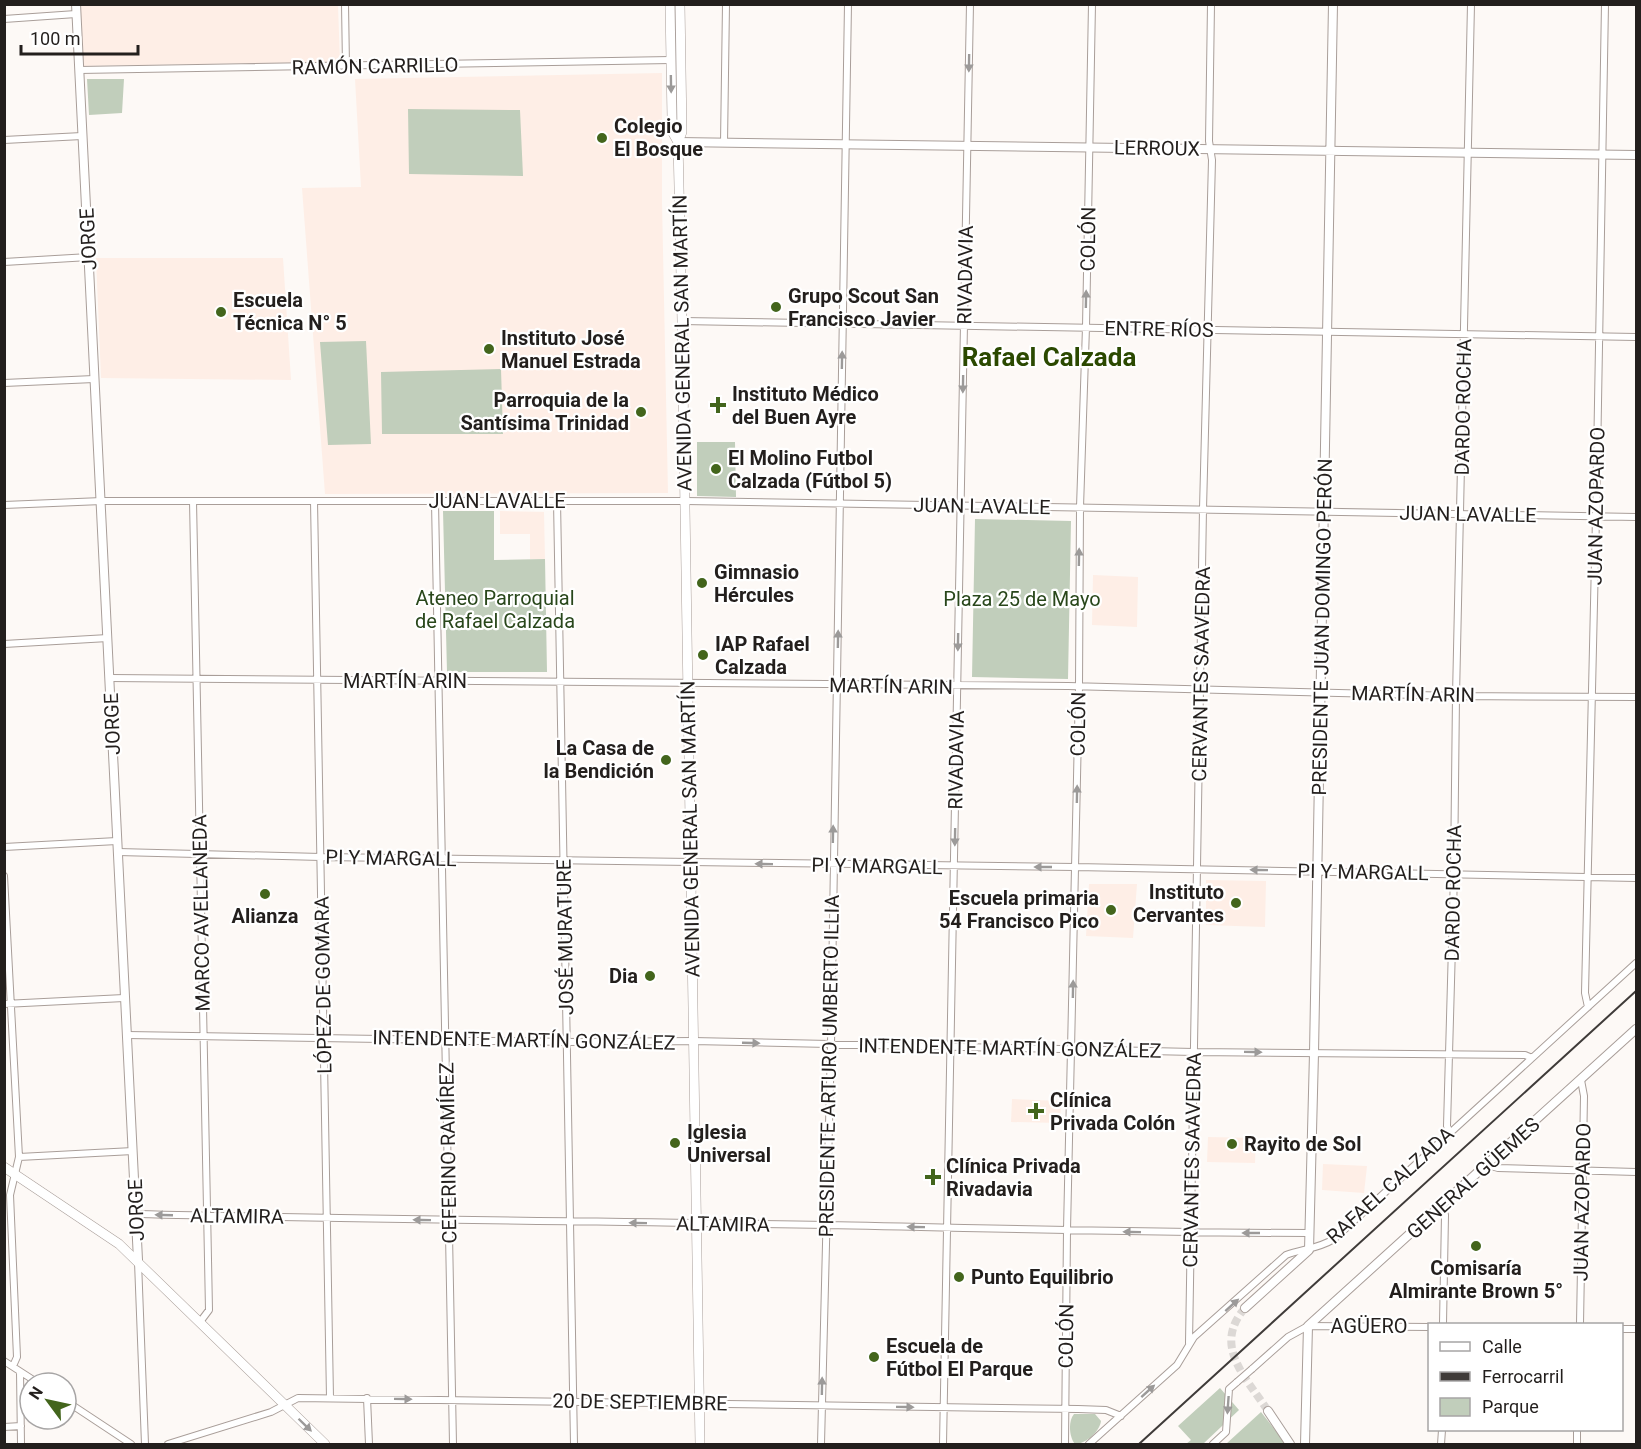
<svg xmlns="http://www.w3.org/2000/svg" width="1641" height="1449" font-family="Roboto,sans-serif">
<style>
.built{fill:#feeee6}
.green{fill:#c1cebb}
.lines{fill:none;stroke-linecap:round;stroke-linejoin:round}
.tertiary-tunnel{stroke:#dcd8d5;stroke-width:8;stroke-dasharray:8 4;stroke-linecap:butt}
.minor-casing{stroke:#a99e99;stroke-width:8}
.tertiary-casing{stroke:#a99e99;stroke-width:10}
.secondary-casing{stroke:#a99e99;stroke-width:10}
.minor{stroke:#fff;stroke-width:6}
.tertiary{stroke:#fff;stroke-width:8}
.secondary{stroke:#fff;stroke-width:9}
.rail{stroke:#3f3b39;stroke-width:2}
.minor-bridge-casing{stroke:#a99e99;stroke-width:8;stroke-linecap:butt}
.minor-bridge{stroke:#fff;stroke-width:6}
.oneway{fill:#9c9a99}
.poi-dot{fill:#43651c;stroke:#fff;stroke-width:2}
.labels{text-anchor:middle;stroke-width:4.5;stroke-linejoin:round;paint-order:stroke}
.street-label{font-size:20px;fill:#231f1d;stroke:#fff}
.poi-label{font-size:20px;font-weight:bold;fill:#231f1d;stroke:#fff;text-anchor:start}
.park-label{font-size:20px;fill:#29471b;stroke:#fff}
.district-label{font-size:26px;font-weight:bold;fill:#2b4901;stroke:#fff}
</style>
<rect width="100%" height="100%" fill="#fdf9f6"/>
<path class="built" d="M80,5H338L340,62L83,66Z
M662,73V202L668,493L325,494L302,188L361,187L355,79Z
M96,258H283L291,380L101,378Z
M500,511L544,512L545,559H530V534H500Z
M1093,575L1138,577L1137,627L1092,625Z
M1206,880L1266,881L1265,927L1206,925Z
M1089,884H1137L1133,938L1086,936Z
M1012,1099L1061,1101L1060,1123L1011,1122Z
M1208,1137L1256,1138L1255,1163L1207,1162Z
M1323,1164L1367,1166L1364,1193L1322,1190Z"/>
<path class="green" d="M87,79H124L122,113L89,115Z
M408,109L520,110L523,176L409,174Z
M366,341L371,444L328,445L320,342Z
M501,369L503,434H382L381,372Z
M697,442H735L736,497L697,496Z
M443,511H494V560L545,559L547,672H447Z
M975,519L1071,521L1068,679L972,677Z
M1220,1388L1239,1410L1203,1444H1186L1191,1440L1178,1426Z
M1261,1412L1286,1444H1226Z
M1074,1414H1095L1101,1421C1100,1431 1086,1444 1075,1444C1069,1437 1068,1421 1074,1414Z"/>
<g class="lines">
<path class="tertiary-tunnel" d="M1245,1308C1212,1346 1246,1377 1268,1411"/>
<g class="minor-casing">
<path id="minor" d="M345,4L346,66
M4,19L76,14
M79,70L671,60
M4,140L82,136
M724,143L726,4
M4,262L89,257
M682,321L1636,337
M4,383L94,379
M193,501L209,1310L200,1322
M314,501L330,1398
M557,501L574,1444
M435,502L453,1444
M4,505L102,501H686L1636,517
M4,644L108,638
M110,678L1068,686L1456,696L1636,697
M4,847L117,841
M118,852L321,857L1075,867L1636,878
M4,876L19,1157L10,1195L17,1357L13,1366
M4,1004L124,998
M1588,1007L1585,993L1596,517L1605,4
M127,1035L567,1042L693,1041L1194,1052L1525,1055L1532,1058
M1450,1133L1447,1126L1454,874L1456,696L1471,4
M19,1157L133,1151
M1487,1165L1498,1168L1636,1172
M1442,1205L1445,1215L1443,1324
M137,1214C367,1220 596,1221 826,1225C987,1228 1148,1233 1309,1233
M138,1262L145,1444
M1580,1324L1584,1096L1581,1080
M1622,1329H1636
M1189,1343L1203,509L1212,160L1209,141L1211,4
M4,1361L38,1383
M1252,1369L1288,1337L1308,1326L1430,1327
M20,1372L21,1444
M367,1398L369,1444
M66,1401L131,1444
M4,1427L21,1426
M168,1444L271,1412L298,1398L1078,1409L1106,1410L1121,1416
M821,1444L831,1045L848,4
M943,1444L970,4
M1065,1444L1067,1230L1079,687L1080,507L1086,327L1092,4
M1089,1444L1177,1365L1194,1337L1286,1255C1302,1249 1318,1249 1334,1239L1636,963
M1213,1444L1226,1432L1229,1389L1237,1382
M1441,1444L1442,1430
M1577,1444V1430"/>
</g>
<g class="tertiary-casing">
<path id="tertiary" d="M76,4L138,1260
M678,142L1636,155
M1245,1308L1309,1250L1314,1053L1333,4
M1268,1411L1290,1444
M1305,1444L1308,1326L1636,1029"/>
</g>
<g class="secondary-casing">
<path id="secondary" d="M670,4L672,119L673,133L678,142L682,321L700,1444
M678,142L682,132L680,4
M4,1167L119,1244L325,1444"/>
</g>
<use href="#minor" class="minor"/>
<use href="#tertiary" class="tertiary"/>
<use href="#secondary" class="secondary"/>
<path class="rail" d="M1139,1444L1636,991"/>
<g class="minor-bridge-casing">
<path id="minor-bridge" d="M1237,1382L1252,1369"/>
</g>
<use href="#minor-bridge" class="minor-bridge"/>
</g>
<defs><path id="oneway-solid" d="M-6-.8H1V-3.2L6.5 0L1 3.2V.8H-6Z" transform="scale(1.5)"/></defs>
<g class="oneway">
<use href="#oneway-solid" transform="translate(969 63) rotate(91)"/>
<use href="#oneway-solid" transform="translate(671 84) rotate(89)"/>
<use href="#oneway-solid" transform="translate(1086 299) rotate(-89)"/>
<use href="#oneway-solid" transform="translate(842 360) rotate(-89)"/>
<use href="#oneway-solid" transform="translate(963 384) rotate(91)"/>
<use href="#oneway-solid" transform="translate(1079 557) rotate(-89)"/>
<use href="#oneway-solid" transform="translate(838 639) rotate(-89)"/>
<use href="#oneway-solid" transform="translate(958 642) rotate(91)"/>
<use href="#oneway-solid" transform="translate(1077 794) rotate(-89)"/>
<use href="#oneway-solid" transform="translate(833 834) rotate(-89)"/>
<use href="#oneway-solid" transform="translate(955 837) rotate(91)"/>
<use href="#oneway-solid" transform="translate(764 864) rotate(-179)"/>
<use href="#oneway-solid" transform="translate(1043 867) rotate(-180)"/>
<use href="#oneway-solid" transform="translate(1259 870) rotate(-179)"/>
<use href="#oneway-solid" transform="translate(1073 989) rotate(-89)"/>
<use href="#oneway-solid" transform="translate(751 1043) rotate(2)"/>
<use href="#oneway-solid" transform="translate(1253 1052) rotate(1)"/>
<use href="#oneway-solid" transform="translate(164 1215) rotate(-178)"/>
<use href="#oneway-solid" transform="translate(422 1220) rotate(-179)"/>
<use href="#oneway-solid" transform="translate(638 1223) rotate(-179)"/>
<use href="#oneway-solid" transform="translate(916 1227) rotate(-179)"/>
<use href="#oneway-solid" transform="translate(1132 1232) rotate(-179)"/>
<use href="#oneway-solid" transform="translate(1251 1233) rotate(180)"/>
<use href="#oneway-solid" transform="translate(1232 1305) rotate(-42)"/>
<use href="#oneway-solid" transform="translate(822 1386) rotate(-89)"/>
<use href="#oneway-solid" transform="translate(1148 1391) rotate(-42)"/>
<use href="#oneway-solid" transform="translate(403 1399) rotate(1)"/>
<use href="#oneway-solid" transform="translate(1228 1405) rotate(94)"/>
<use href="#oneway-solid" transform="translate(905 1407) rotate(1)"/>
<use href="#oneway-solid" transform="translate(305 1425) rotate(44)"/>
</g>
<g class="poi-dot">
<circle cx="602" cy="138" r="6"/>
<circle cx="776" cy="307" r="6"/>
<circle cx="221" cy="312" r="6"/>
<circle cx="489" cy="349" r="6"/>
<path d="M715 396h6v6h6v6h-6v6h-6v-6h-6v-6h6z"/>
<circle cx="641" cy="412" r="6"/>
<circle cx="716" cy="469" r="6"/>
<circle cx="702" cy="583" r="6"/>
<circle cx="703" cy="655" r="6"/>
<circle cx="666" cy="760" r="6"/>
<circle cx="265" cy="894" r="6"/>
<circle cx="1236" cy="903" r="6"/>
<circle cx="1111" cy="910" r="6"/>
<circle cx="650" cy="976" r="6"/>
<path d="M1033 1102h6v6h6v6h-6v6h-6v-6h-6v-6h6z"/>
<circle cx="675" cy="1143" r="6"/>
<circle cx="1232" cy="1144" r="6"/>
<path d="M930 1168h6v6h6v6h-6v6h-6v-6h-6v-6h6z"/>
<circle cx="1476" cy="1246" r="6"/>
<circle cx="959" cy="1277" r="6"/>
<circle cx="874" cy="1357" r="6"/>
</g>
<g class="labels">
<g class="street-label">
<text transform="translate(375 66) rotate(-1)" y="7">RAMÓN CARRILLO</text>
<text transform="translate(1157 148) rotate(1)" y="7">LERROUX</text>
<text transform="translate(88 239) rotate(-93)" y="7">JORGE</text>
<text transform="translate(1088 239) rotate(-89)" y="7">COLÓN</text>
<text transform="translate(965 275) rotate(-89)" y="7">RIVADAVIA</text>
<text transform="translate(1159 329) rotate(1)" y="7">ENTRE RÍOS</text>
<text transform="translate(682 343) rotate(-91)" y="7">AVENIDA GENERAL SAN MARTÍN</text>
<text transform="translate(1463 407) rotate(-89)" y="7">DARDO ROCHA</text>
<text x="497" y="508">JUAN LAVALLE</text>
<text transform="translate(982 506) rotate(1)" y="7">JUAN LAVALLE</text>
<text transform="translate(1596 506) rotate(-89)" y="7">JUAN AZOPARDO</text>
<text transform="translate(1468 514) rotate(1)" y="7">JUAN LAVALLE</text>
<text transform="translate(1322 627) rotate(-89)" y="7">PRESIDENTE JUAN DOMINGO PERÓN</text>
<text transform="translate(1201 674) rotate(-89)" y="7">CERVANTES SAAVEDRA</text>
<text x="405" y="688">MARTÍN ARIN</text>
<text transform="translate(891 686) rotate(1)" y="7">MARTÍN ARIN</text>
<text transform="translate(1413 694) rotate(1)" y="7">MARTÍN ARIN</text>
<text transform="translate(112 724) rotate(-92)" y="7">JORGE</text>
<text transform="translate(1078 724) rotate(-89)" y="7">COLÓN</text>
<text transform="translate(956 760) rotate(-89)" y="7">RIVADAVIA</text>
<text transform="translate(690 829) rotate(-91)" y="7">AVENIDA GENERAL SAN MARTÍN</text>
<text transform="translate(391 858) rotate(1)" y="7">PI Y MARGALL</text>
<text transform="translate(877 866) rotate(1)" y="7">PI Y MARGALL</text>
<text transform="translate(1363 872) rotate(1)" y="7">PI Y MARGALL</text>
<text transform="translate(1453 893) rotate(-89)" y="7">DARDO ROCHA</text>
<text transform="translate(201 913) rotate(-91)" y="7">MARCO AVELLANEDA</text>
<text transform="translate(565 937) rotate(-91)" y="7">JOSÉ MURATURE</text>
<text transform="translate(323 985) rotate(-91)" y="7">LÓPEZ DE GOMARA</text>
<text transform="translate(524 1040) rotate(1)" y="7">INTENDENTE MARTÍN GONZÁLEZ</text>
<text transform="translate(1010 1048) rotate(1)" y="7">INTENDENTE MARTÍN GONZÁLEZ</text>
<text transform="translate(829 1066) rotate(-89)" y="7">PRESIDENTE ARTURO UMBERTO ILLIA</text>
<text transform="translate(448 1153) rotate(-91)" y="7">CEFERINO RAMÍREZ</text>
<text transform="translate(1192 1160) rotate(-89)" y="7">CERVANTES SAAVEDRA</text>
<text transform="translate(1473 1178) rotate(-42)" y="7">GENERAL GÜEMES</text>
<text transform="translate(1390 1185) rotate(-42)" y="7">RAFAEL CALZADA</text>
<text transform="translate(1582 1202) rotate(-89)" y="7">JUAN AZOPARDO</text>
<text transform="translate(136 1210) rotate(-92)" y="7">JORGE</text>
<text transform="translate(237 1216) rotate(1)" y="7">ALTAMIRA</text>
<text transform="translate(723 1224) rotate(1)" y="7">ALTAMIRA</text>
<text x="1369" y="1333">AGÜERO</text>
<text transform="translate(1066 1336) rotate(-89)" y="7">COLÓN</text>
<text transform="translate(640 1402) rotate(1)" y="7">20 DE SEPTIEMBRE</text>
</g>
<g class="poi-label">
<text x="614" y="133">Colegio<tspan x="614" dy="23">El Bosque</tspan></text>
<text x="788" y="303">Grupo Scout San<tspan x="788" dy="23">Francisco Javier</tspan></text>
<text x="233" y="307">Escuela<tspan x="233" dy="23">Técnica N° 5</tspan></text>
<text x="501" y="345">Instituto José<tspan x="501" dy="23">Manuel Estrada</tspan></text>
<text x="732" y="401">Instituto Médico<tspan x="732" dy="23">del Buen Ayre</tspan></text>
<text x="629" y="407" text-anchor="end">Parroquia de la<tspan x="629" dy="23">Santísima Trinidad</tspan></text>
<text x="728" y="465">El Molino Futbol<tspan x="728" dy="23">Calzada (Fútbol 5)</tspan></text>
<text x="714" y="579">Gimnasio<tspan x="714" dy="23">Hércules</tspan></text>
<text x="715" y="651">IAP Rafael<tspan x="715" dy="23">Calzada</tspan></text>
<text x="654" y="755" text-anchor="end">La Casa de<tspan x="654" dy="23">la Bendición</tspan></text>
<text x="1224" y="899" text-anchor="end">Instituto<tspan x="1224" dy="23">Cervantes</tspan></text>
<text x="1099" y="905" text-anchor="end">Escuela primaria<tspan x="1099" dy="23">54 Francisco Pico</tspan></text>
<text x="265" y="923" text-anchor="middle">Alianza</text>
<text x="638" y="983" text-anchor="end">Dia</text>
<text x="1050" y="1107">Clínica<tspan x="1050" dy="23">Privada Colón</tspan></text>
<text x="687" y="1139">Iglesia<tspan x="687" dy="23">Universal</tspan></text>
<text x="1244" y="1151">Rayito de Sol</text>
<text x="946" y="1173">Clínica Privada<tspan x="946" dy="23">Rivadavia</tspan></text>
<text x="1476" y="1275" text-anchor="middle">Comisaría<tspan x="1476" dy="23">Almirante Brown 5°</tspan></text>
<text x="971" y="1284">Punto Equilibrio</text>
<text x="886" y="1353">Escuela de<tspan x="886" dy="23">Fútbol El Parque</tspan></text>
</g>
<g class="park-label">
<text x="495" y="605">Ateneo Parroquial<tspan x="495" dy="23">de Rafael Calzada</tspan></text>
<text x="1022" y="606">Plaza 25 de Mayo</text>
</g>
<g class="district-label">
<text x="1049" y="366">Rafael Calzada</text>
</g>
</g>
<rect width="1641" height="1449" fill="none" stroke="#231f1d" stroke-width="12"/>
<rect x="1428" y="1323" width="195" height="108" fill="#ffffff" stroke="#a7a5a5" stroke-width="1.5"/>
<rect x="1440" y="1342" width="30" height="9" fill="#ffffff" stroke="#a7a5a5" stroke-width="1.5"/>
<text x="1482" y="1353" font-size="18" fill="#231f1d">Calle</text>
<rect x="1440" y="1372" width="30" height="9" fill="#3f3b39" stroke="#a7a5a5" stroke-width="1.5"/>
<text x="1482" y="1383" font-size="18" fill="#231f1d">Ferrocarril</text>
<rect x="1440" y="1398" width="30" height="18" fill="#c1cebb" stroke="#a7a5a5" stroke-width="1.5"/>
<text x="1482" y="1413" font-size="18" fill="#231f1d">Parque</text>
<g transform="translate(48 1401) rotate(303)"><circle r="28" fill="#ffffff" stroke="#a7a5a5" stroke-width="1.5"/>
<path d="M0-4.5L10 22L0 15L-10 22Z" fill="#43651c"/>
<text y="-9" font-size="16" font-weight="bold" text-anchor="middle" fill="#231f1d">N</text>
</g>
<path d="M21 45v9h117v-9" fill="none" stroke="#231f1d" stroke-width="3"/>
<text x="30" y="45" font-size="18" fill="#231f1d" stroke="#ffffff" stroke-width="4.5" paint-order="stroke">100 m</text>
</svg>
